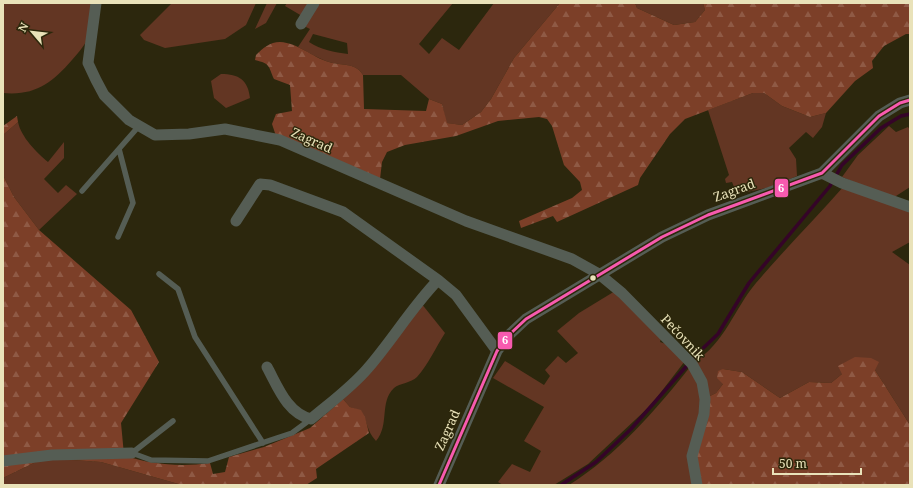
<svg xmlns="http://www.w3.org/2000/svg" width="913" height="488" font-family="'Noto Serif',serif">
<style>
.green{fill:#633623;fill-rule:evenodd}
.forest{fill:url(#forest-firs)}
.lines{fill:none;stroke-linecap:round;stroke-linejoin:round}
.stream{stroke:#350428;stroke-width:3.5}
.lane{stroke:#555d54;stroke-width:5.5}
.street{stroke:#555d54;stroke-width:11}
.bus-1-casing{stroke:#2c270b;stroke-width:6}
.bus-1{stroke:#f75aaf;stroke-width:3}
.bus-dot{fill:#e9e2b9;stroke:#2c270b;stroke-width:1.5}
.labels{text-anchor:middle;stroke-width:3;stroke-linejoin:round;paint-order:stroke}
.street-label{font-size:13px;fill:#e9e2b9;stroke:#2c270b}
.line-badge{stroke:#2c270b;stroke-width:1.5}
.badge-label{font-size:11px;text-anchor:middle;font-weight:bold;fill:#fff}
</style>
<defs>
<pattern id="forest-firs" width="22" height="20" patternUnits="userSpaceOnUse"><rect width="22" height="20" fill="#7c3f28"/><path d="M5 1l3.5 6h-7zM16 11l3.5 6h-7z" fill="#8f5a45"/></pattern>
</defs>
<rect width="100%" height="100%" fill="#2c270d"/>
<path class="green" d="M3,3H94C92,13 93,25 90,34C86,44 79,52 72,60C52,83 35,96 3,93Z
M172,3H256L246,25L225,39L165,48L144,40L140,35Z
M267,3H277L266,23L255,29Z
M287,3H306L308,4L302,16L285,6Z
M317,3H453L419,44L429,54L442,38L459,50L494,3H560L514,58L491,99L481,112L462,125L446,123L442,104L429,99L401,75H363C355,62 342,66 329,62C319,59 308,52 298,47L310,29L304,26ZM313,34L347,43L348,54C334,52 321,50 309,42Z
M635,3H703L705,10L695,22L674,25L637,8Z
M221,74C239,74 248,80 250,98L226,108L214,98L211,81Z
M753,93H764L782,106L810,117L826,113L822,127L813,138L806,132L789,148L796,159L797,176L771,187L737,194L732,182L726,183L725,179L729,175L708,110Z
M18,122C21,137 37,153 48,162L64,142V158L44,179L58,193L66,185L77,194L39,230L14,197L3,175V135Z
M889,126L896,132L908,127L910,130V187L896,196H887L842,177L858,155Z
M844,186L910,211V242L892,252L910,265V425L875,370L842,374L831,383L809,382L780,398L742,372L723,369V384L716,393L708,397L694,362C725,343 734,309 756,283C784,250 815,219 844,186Z
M620,288L662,336L660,342L669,345L685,361L651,405L588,464L554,485H503L498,482L512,464L530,472L541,451L524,441L544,407L493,378L505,361L544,385L550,376L545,370L558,356L566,363L578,353L557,331L579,313Z
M421,303L445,333C436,347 428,365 417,377C411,383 400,383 394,388C379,402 390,425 376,441C366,430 368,422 361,411L350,407L343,399Z
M690,367L698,386L701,400L694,485H569C617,455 655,411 690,367Z
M44,458L101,462L182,485H3V478Z"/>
<path class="forest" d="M560,3H635L637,8L674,25L695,22L705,10L703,3H910V34H906L884,46L872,61L873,68L855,81L826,113L810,117L782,106L764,93H753L685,119L670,134L640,178L638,185L557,222L553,216L521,228L519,221L572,198L582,190L580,182L564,165L552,126L547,119L539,117L498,121L456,136L405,145L387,152L382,162L380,179L276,136L272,124L276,114L292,111L290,85L274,79C268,66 271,64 255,60L256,55C263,48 270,42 280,42C298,43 312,57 329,62C342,66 355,62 363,75L364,109L426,111L429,99L442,104L447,123L462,125L481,112L491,99L514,58Z
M17,116L18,122L3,135V126Z
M3,175L14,197L39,230L131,310L159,362L121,423L124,455C151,465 181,467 210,463L213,474L225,472L229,457L264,447L310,428L343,399L350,407L361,410L365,417L369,433L316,469L317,478L306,485H182L101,462L44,458L3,478Z
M855,357L871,358L879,362L875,370L910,425V485H701L695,456L708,397L716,393L723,384L717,378L718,371L723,369L742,372L780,398L809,382L831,383L842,374L838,366Z"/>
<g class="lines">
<path class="stream" d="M561,485L596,462L631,429L698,353L718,334L749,283L830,186L842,165L881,128L901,116L910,114"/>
<path class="lane" d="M82,191L139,126
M118,237L133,203L119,149
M159,274L178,289L195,337L263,443
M132,453L151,460L208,461L292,433L311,419
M132,453L173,421"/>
<path class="street" d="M96,3L88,63L96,80L104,95L129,120L155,135L189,134L225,129L280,140L466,221L572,259L599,274L622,293L692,364L702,382L705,399L704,414L692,456L697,485
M301,24L314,3
M822,173L842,183L910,207
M236,221L260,184L270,185L343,212L438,280L456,295L497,351
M267,367C278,387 287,413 311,419C330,403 352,387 368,368C393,339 412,307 438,280
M3,461L52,455L132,453
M439,485L497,351L510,334L526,319L662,237L708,215L822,173L879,116L900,103L910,100"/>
<g class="bus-1-casing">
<path id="bus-1" d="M439,485L497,351L510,334L526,319L662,237L708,215L822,173L879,116L900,103L910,100"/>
</g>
<use href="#bus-1" class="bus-1"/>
</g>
<circle class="bus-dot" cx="593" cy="278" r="3.5"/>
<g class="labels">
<g class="street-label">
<text transform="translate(312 140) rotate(24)" y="5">Zagrad</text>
<text transform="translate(734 190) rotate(-20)" y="5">Zagrad</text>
<text transform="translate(683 337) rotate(47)" y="5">Pečovnik</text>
<text transform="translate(447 430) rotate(-66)" y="5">Zagrad</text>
</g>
</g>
<g class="line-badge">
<rect x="774" y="178" width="15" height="20" rx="4" fill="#f75aaf"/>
<rect x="497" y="331" width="16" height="19" rx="4" fill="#f75aaf"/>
</g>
<g class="badge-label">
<text x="781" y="192">6</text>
<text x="505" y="344">6</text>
</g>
<rect width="913" height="488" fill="none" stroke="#e9e2b9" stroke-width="8"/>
<g transform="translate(32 32) rotate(298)" stroke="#2c270b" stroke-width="3" paint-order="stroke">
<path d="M0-3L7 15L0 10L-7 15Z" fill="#e9e2b9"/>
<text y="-6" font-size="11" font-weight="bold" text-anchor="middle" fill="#e9e2b9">N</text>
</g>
<path d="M773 468v6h88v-6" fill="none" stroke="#e9e2b9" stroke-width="2"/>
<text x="779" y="468" font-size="12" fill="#e9e2b9" stroke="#2c270b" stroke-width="3" paint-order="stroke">50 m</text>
</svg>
